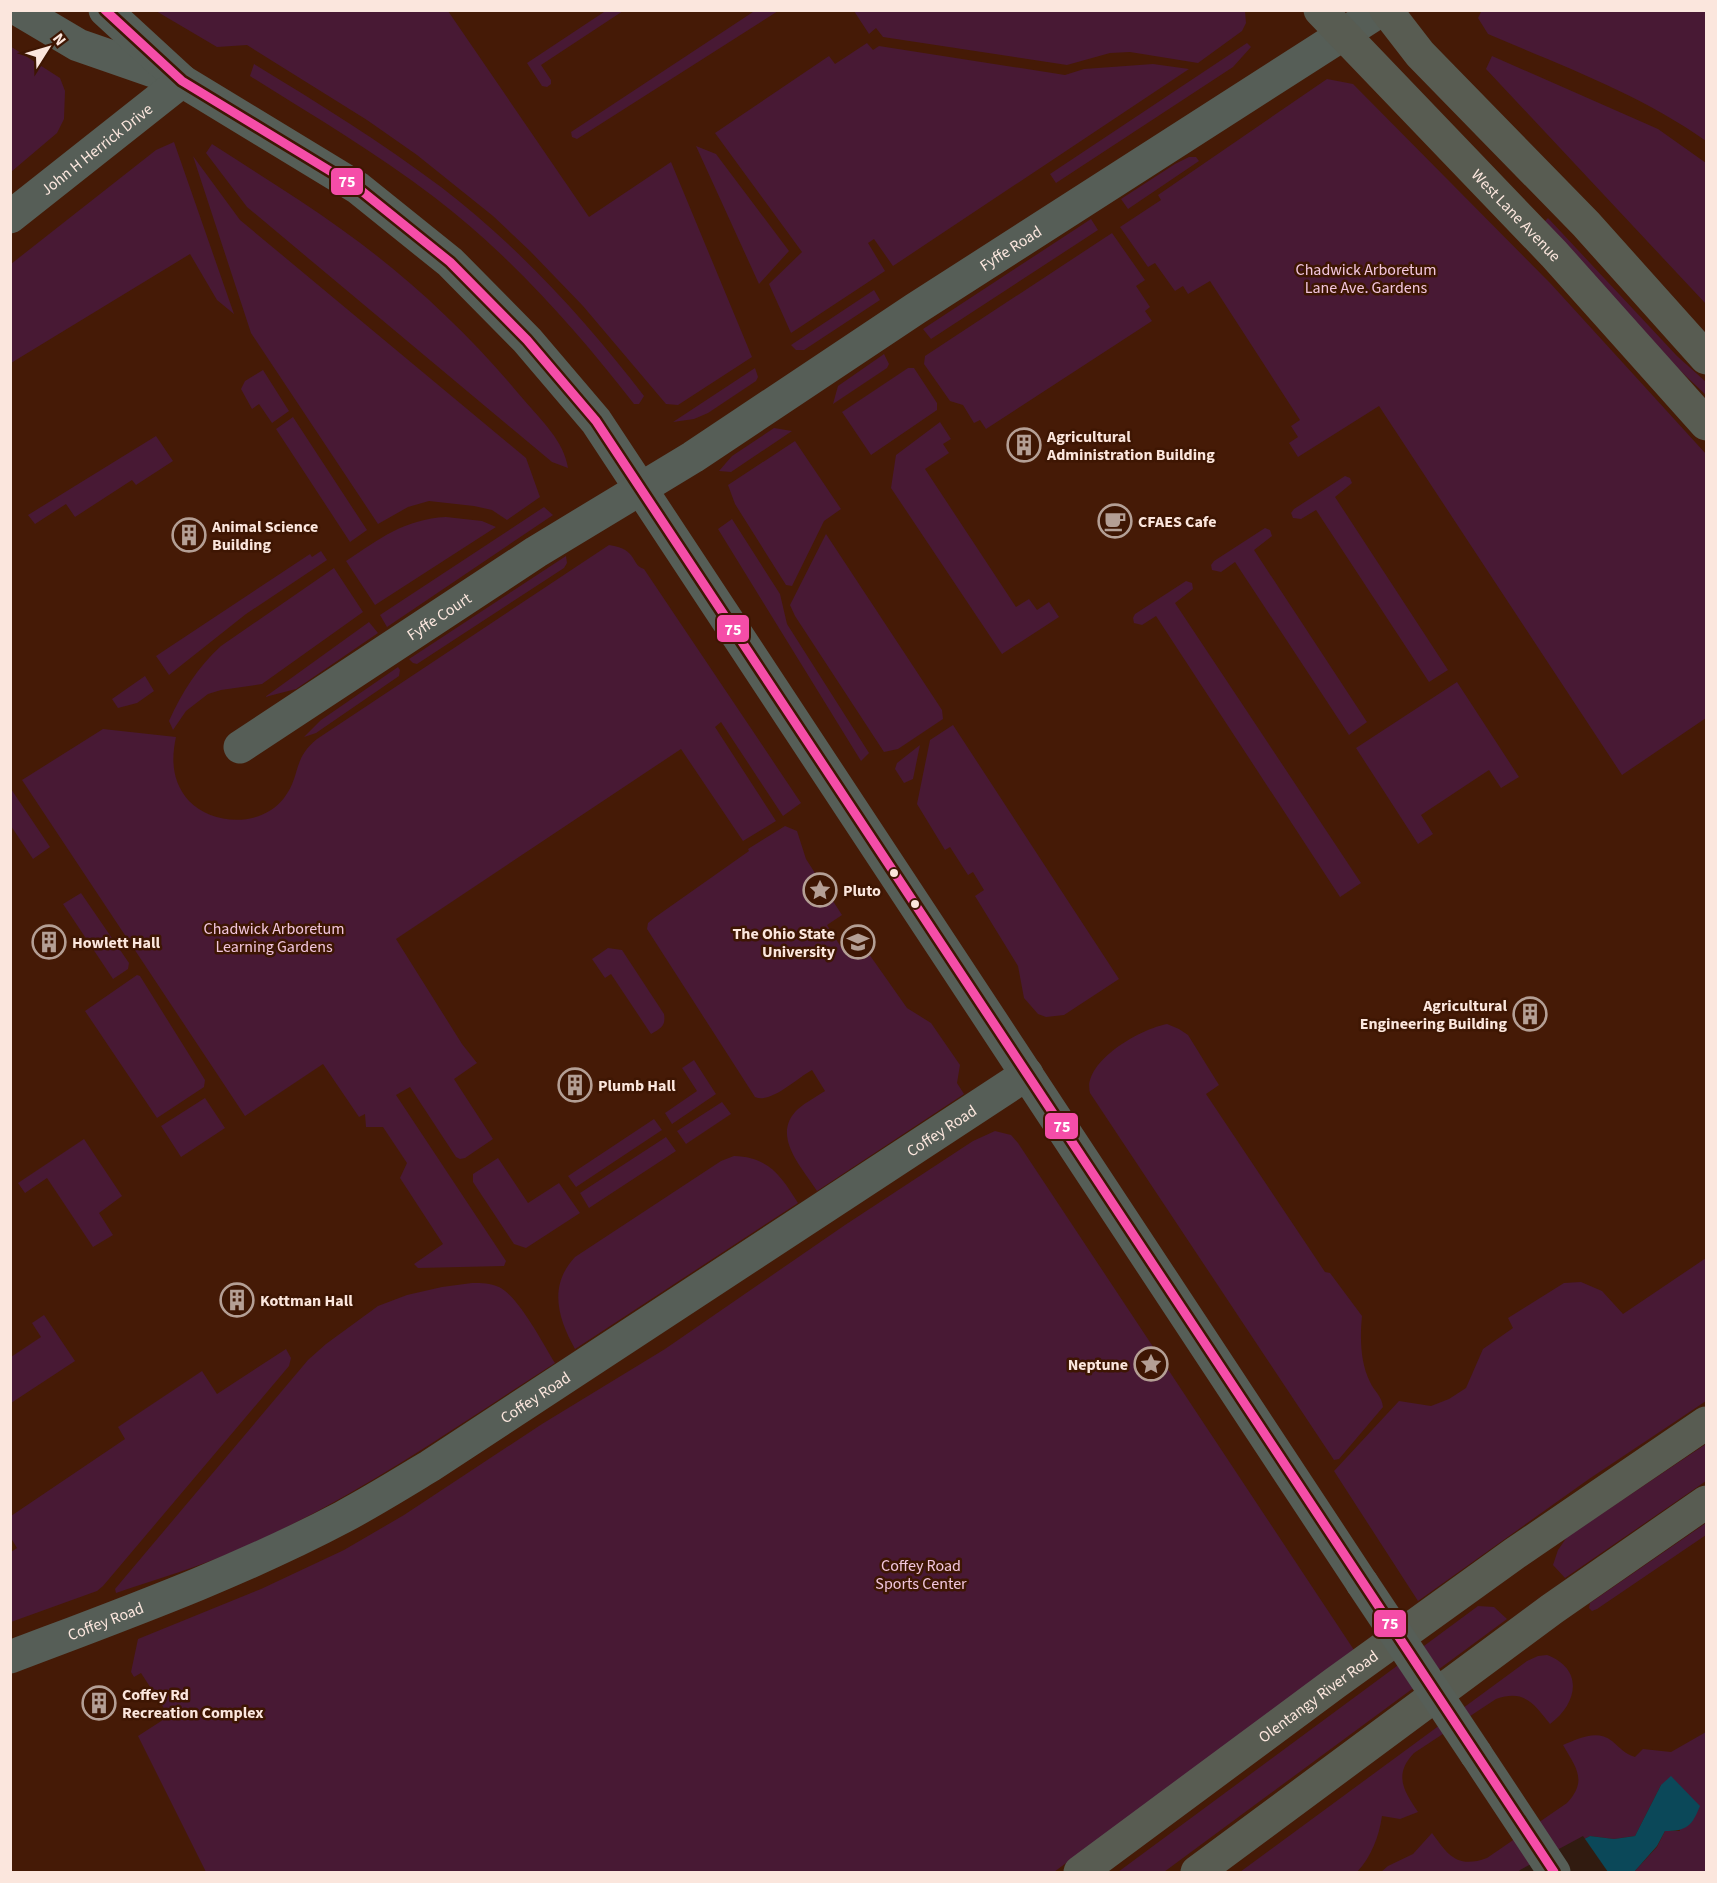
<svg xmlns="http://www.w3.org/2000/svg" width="1717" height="1883" font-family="'Source Sans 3',sans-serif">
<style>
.built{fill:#451a06}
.green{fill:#481934}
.water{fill:#0b4859}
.pier{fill:#311b10}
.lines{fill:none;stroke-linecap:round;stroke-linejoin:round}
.minor{stroke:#565e57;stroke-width:33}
.major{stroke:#585c52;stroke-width:33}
.minor-bridge{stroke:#565e57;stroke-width:33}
.bus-1-casing{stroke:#3e1603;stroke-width:14}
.bus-1{stroke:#f54da8;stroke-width:9}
.bus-dot{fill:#fbe6dd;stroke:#3e1603;stroke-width:2}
.labels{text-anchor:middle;stroke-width:5;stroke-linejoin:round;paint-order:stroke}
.street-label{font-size:16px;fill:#fbe6dd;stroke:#3e1603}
.park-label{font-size:16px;fill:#f2c6de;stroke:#3e1603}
.poi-label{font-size:16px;font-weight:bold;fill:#fbe6dd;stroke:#3e1603;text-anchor:start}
.line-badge{stroke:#3e1603;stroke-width:2}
.badge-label{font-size:16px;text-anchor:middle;font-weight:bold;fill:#fff}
</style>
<rect width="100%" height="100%" fill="#311b10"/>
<path class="built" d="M11,11H1706V1872H11Z"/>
<path class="green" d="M607,10L623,11L541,65L551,80V84L547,87L542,86L527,63Z
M756,10L778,11L577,139L572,137L571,132Z
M1482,10L1706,11V141C1640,94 1562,66 1488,34L1478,18Z
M156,11H448L589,217L671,162L752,357L678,405L666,404L583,306L530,251L493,216L417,155L367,120L247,45L217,47Z
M1245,11L1246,23L1242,31L1198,63L1130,52L1110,53L1067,65L883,37L876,28L869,34L854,11Z
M867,43L873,50L879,46L1065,75L1084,69L1153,64L1189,69L893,266L874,239L868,243L885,271L791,333L769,284L802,252L715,133L829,56L835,64Z
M1247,43L1251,47L1233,67L1056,183L1050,174Z
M10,46L60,78L65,91L64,119L57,133L11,172Z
M1492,56L1658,129L1706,163V304L1486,69Z
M254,64C318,103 381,142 441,187C518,246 585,319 644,396L639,404H634C575,328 510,255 434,197C375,152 312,115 250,76Z
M1327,79L1353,84L1551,284L1706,454V718L1622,775L1379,406L1298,457L1289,443L1298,437L1291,426L1300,420L1210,281L1188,294L1183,286L1175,291L1155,263L1148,267L1120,227L1161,200L1158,195Z
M174,142L234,314L217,300L190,254L11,363V264L156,150Z
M212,144C255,172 300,199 341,229C410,278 471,336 524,400C541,420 564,441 568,468L552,462L247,207L206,153Z
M696,146L716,154L789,251L759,284Z
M193,156L240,220L526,458L540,497L507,520L492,510L474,506L429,501L408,507L378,524L251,333Z
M1189,157H1196L1199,161L1128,209L1121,199L1175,164Z
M1548,218L1677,356L1706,382V395L1671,362L1543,223Z
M1091,219L1098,230L931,339L923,329Z
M1112,233L1145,280L1136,286L1150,307L1145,311L1152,321L986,429L980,420L974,423L963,405L950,401L924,364L925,356Z
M874,290L880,300L804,350H796L791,345Z
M884,354L889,364L887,368L833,404L838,386Z
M755,368L758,377L756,381L708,413L694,419L673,422Z
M908,368H914L937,403V410L871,455L842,412Z
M263,370L289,411L272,423L259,404L252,409L241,389L245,381Z
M293,417L367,530L350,542L276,429Z
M940,422L951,439L943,444L949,453L925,469L1016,607L1029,599L1037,610L1049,602L1059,617L1002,654L891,488L896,455Z
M774,428L792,431L731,472L719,471L732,456Z
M156,436L173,461L136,485L132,480L75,517L66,504L35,524L28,515Z
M795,441L841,509L824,521L792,586L786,585L735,504L728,485Z
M1345,476L1350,478L1352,483L1335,497L1448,670L1429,682L1316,510L1301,519L1293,518L1291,513L1294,509Z
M544,507L553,515L387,627L380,615Z
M446,517L482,521L496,527L375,605L346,561C379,539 405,519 446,517Z
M732,519L780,594L787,624L869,753L861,761L718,529Z
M1265,528L1270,530L1272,536L1254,550L1367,722L1349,735L1235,562L1221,572L1212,570L1211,565L1214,561Z
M826,534L942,710L943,719L898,749L884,752L795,616L790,605Z
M609,545C616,546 624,548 629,553C636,560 635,566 644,569L801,803L783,816L721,722L715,727L776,821L743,841L681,749L396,939L462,1044L477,1063L454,1079L493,1139L465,1158L460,1159L456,1157L410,1087L396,1095L506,1261L504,1266L418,1268L414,1264L443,1244L400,1178L407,1163L383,1127H366L365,1114L359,1117L323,1064L245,1116L22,780L103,729L176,737C171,760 172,782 189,801C213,826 262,827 284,798C301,776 292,759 317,739Z
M321,551L327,560L246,614L169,675L156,656L310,554L312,557Z
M566,556L567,563L564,568L417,664L413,663L409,659Z
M334,568L363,612L262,684L221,690L208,694L186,711L173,730L169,721C182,692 198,667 221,646Z
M1186,581L1192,583L1193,589L1175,603L1361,883L1340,897L1156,616L1142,625L1134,623L1133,618L1135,614Z
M369,622L378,633L296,689L265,697Z
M398,667L400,670L399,676L316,733L304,737L321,720Z
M145,676L154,691L137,703L118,708L112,699Z
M1457,682L1519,777L1501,788L1489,770L1421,815L1433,834L1418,844L1356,748Z
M953,725L1119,979L1064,1015L1046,1017L1038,1014L1024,998L1018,966L975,896L984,890L973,872L968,875L950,847L945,850L917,804L930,740Z
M920,745L913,779L904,783L895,769L897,763Z
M11,789L50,847L33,859L11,826Z
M785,826L797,831L806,859L842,915L827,925L841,947L857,937L907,1008L931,1023L960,1065L957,1083L964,1094L817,1191C802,1167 770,1135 798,1109C806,1102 816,1097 825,1091L812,1070C797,1078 771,1104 755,1097L647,929L648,923L654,918L749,851L748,849Z
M81,893L129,963L128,969L113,979L63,904Z
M608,948L622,950L664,1014C666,1026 661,1028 651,1034L611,974L605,978L592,959Z
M137,975L140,976L205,1080L204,1087L157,1118L85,1011Z
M1167,1024L1179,1029L1188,1035L1219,1085L1206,1094L1325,1272L1330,1273L1362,1316C1360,1337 1360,1362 1370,1382C1374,1391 1382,1396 1383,1407L1339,1459L1334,1460L1090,1093C1082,1062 1140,1029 1167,1024Z
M694,1060L716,1094L672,1124L665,1113L697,1091L682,1068Z
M205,1098L225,1128L181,1157L161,1126Z
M722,1102L731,1114L686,1144L677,1131Z
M654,1119L662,1130L576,1187L568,1176Z
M995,1131L1011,1135L1018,1143L1354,1650L1054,1872H206L138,1736L169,1716L141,1673L134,1677L131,1672L138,1639L261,1589L344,1550L404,1515L542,1424L665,1349L845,1225L973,1141Z
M666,1137L676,1151L589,1208L580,1193Z
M84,1139L122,1196L99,1213L113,1235L93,1247L47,1178L25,1193L18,1183Z
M734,1156C769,1157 781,1176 798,1203L575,1349C558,1318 548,1286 575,1257L721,1161Z
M498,1158L528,1203L559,1183L580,1213L526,1248L514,1244L473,1182V1174Z
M1706,1258V1401L1589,1479L1418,1601L1334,1471L1399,1401L1431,1406L1449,1399L1466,1388L1483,1349L1513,1328L1508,1318L1564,1283L1581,1282L1602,1291L1623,1314Z
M472,1283C482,1283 490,1283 499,1287C519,1297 543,1344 555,1363C452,1429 350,1502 237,1550C198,1567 157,1579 116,1593L115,1589L308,1360L326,1344L378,1306L407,1295L442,1287Z
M44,1315L75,1361L11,1403V1357L41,1337L32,1323Z
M286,1349L291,1358L289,1366L103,1586L97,1591L11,1622V1552L17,1548L11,1538V1516L125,1439L118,1427L202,1371L217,1394Z
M1706,1444V1481L1565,1578L1553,1565L1558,1550L1567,1537Z
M1706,1523V1535L1597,1609L1592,1611L1589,1608L1590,1603Z
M1478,1606L1494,1607L1507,1619L1164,1872H1118Z
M1547,1655C1584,1669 1578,1703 1550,1724C1534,1704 1525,1689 1496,1699L1414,1753C1393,1775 1404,1791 1418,1812L1400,1819L1382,1816C1379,1837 1371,1857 1357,1872H1240L1527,1661L1538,1656Z
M1706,1732V1872H1634L1657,1847L1665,1831H1680L1661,1785L1635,1836L1614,1839L1590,1836L1521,1872H1381L1388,1866L1413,1854L1432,1833C1448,1855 1457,1869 1487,1858L1567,1803C1588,1780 1576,1768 1563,1745C1579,1739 1596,1729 1612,1741C1620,1748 1625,1754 1635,1757L1643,1749L1671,1752Z"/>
<path class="water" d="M1671,1776L1700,1806C1692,1826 1687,1831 1665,1831L1657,1846L1634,1872H1521L1590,1836L1614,1839L1635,1836L1661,1785Z"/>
<path class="pier" d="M1583,1836L1608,1872H1518L1520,1870Z"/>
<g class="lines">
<g class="minor">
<path d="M19,10L78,45L173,78"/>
<path d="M105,10L182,81L358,188L450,262L527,340L596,421L1362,1583"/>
<path id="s1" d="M10,217L182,81"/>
<path id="s2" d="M240,747L536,552L693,457L915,309L1381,10"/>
<path id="s3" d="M10,1657C123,1614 237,1573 343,1517C373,1501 402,1483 430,1466L1027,1074"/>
<path d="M1476,1754L1554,1872"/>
</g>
<g class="major">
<path id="s4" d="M1320,10L1554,254L1706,424"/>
<path d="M1386,10L1420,54L1586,224L1706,358"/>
<path id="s5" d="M1080,1872L1335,1683L1514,1554L1706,1423"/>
<path d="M1197,1872L1552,1609L1706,1502"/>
</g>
<path class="minor-bridge" d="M1362,1583L1476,1754"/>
<g class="bus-1-casing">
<path id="bus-1" d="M105,10L182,81L358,188L450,262L527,340L596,421L1554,1872"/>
</g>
<use href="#bus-1" class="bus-1"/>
</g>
<defs>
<g id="building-ring" transform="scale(1.725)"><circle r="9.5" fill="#3e1603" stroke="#b49f95" stroke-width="1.5"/><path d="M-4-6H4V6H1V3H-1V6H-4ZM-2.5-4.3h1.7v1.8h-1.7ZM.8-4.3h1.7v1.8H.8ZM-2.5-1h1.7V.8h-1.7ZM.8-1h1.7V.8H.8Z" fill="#b49f95"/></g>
<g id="cafe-ring" transform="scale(1.725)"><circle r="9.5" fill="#3e1603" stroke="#b49f95" stroke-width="1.5"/><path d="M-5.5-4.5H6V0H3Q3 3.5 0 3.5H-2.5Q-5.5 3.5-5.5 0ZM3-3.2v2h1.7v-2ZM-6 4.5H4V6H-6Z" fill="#b49f95"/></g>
<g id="sight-ring" transform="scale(1.725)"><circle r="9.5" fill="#3e1603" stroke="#b49f95" stroke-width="1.5"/><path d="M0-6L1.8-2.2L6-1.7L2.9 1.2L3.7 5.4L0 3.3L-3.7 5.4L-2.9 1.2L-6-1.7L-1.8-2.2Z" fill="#b49f95"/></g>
<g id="university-ring" transform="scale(1.725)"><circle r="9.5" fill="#3e1603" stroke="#b49f95" stroke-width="1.5"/><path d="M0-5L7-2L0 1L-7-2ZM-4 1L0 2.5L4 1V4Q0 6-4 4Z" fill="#b49f95"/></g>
</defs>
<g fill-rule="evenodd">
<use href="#building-ring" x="1024" y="445"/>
<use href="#cafe-ring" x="1115" y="521"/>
<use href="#building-ring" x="189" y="535"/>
<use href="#sight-ring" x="820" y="890"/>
<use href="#building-ring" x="49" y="942"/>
<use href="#university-ring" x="858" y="942"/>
<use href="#building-ring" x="1530" y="1014"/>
<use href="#building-ring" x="575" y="1085"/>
<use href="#building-ring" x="237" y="1300"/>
<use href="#sight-ring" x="1151" y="1364"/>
<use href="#building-ring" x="99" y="1703"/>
</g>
<g class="bus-dot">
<circle cx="894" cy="873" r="5"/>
<circle cx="915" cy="904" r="5"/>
</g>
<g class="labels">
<g class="street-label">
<text dy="6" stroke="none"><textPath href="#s1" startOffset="110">John H Herrick Drive</textPath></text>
<text dy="6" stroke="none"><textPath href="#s4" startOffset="284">West Lane Avenue</textPath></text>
<text dy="6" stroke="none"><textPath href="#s2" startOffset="918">Fyffe Road</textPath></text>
<text dy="6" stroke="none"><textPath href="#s2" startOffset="238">Fyffe Court</textPath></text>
<text dy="6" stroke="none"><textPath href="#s3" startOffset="1074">Coffey Road</textPath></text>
<text dy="6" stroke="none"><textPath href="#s3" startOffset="588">Coffey Road</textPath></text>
<text dy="6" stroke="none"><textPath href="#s3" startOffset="102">Coffey Road</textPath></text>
<text dy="6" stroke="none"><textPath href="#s5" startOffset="296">Olentangy River Road</textPath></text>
</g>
<g class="park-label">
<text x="1366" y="275">Chadwick Arboretum<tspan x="1366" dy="18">Lane Ave. Gardens</tspan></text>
<text x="274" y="934">Chadwick Arboretum<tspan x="274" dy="18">Learning Gardens</tspan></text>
<text x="921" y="1571">Coffey Road<tspan x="921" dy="18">Sports Center</tspan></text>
</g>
<g class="poi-label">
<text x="1047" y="442">Agricultural<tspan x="1047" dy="18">Administration Building</tspan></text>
<text x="1138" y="527">CFAES Cafe</text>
<text x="212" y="532">Animal Science<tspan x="212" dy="18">Building</tspan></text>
<text x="843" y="896">Pluto</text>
<text x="835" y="939" text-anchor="end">The Ohio State<tspan x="835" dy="18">University</tspan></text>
<text x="72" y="948">Howlett Hall</text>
<text x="1507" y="1011" text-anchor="end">Agricultural<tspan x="1507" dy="18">Engineering Building</tspan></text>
<text x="598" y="1091">Plumb Hall</text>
<text x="260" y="1306">Kottman Hall</text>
<text x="1128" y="1370" text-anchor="end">Neptune</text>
<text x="122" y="1700">Coffey Rd<tspan x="122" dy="18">Recreation Complex</tspan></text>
</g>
</g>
<g class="line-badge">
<rect x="330" y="167" width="34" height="29" rx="6" fill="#f54da8"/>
<rect x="716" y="614" width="34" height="29" rx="6" fill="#f54da8"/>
<rect x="1044" y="1112" width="35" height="28" rx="6" fill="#f54da8"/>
<rect x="1373" y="1609" width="34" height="29" rx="6" fill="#f54da8"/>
</g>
<g class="badge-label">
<text x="347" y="187">75</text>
<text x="733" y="635">75</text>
<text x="1062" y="1132">75</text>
<text x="1390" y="1629">75</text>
</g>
<rect width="1717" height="1883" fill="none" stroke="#fbe6dd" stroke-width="24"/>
<g transform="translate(48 48) rotate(53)" stroke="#3e1603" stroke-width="4.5" paint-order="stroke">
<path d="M0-4.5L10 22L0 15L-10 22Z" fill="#fbe6dd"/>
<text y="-9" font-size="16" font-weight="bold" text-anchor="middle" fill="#fbe6dd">N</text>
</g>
</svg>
